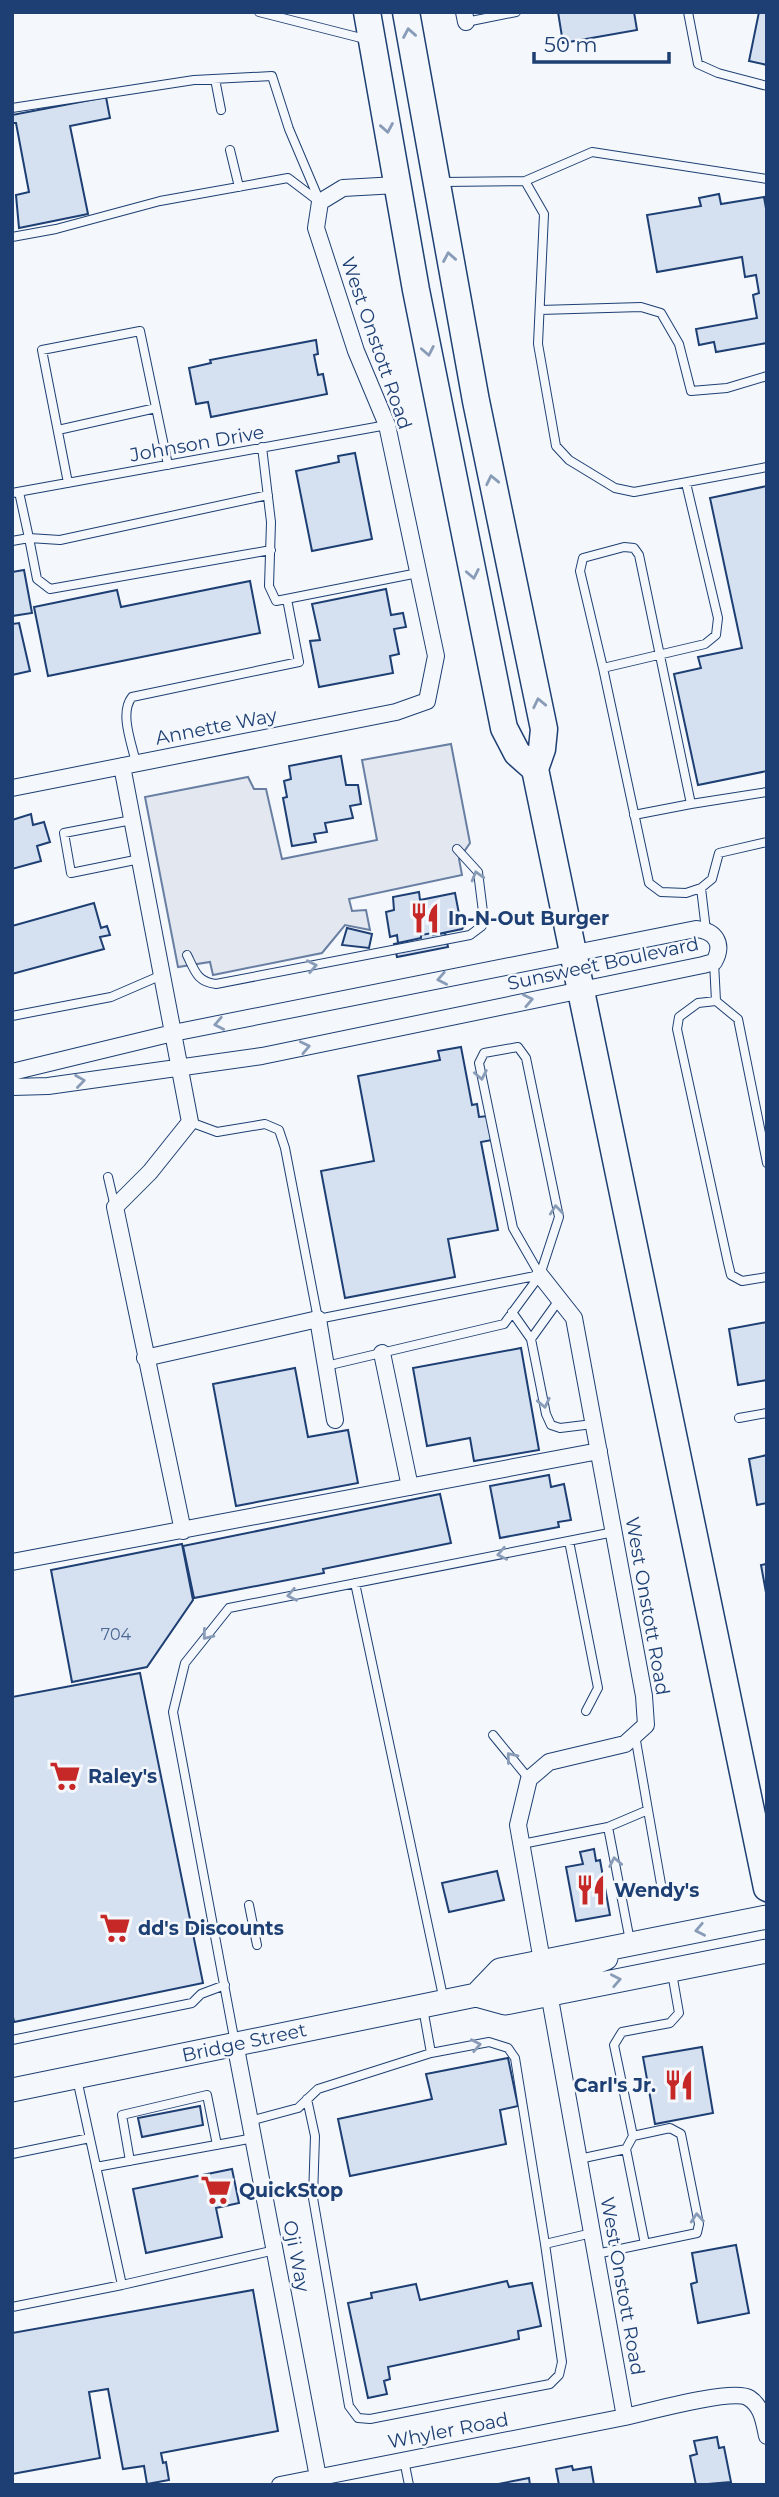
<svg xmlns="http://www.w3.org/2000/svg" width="779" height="2497" font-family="Montserrat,sans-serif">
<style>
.parking{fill:#e3e8f0;stroke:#687fa3;stroke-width:2}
.building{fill:#d5e0f0;stroke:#1d3f73;stroke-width:2}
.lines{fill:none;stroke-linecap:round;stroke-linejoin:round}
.service-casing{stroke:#1d3f73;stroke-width:10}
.minor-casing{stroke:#1d3f73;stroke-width:18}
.secondary-casing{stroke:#1d3f73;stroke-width:25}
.trunk-casing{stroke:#1d3f73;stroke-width:29}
.service{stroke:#f4f7fb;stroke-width:8}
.minor{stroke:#f4f7fb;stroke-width:16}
.secondary{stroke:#f4f7fb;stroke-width:23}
.trunk{stroke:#f4f7fb;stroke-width:26}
.oneway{stroke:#889bb7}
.labels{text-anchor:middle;stroke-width:5;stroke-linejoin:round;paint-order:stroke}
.number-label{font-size:16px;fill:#4b6792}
.street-label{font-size:19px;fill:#1d3f73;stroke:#f4f7fb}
.poi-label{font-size:19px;font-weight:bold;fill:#1d3f73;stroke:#f4f7fb;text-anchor:start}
</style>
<rect width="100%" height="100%" fill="#f4f7fb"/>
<path class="parking" d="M451,744L470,843L459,859L462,875L349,899L352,911L366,910L370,930L345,925L322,953L213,975L210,962L178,967L145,797L248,777L254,789H266L282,859L377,840L362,760Z"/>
<path class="building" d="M558,12H634L637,30L563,43Z
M759,12H767V65L749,61Z
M106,97L110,118L70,126L88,214L19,228L16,195L29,192L16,123H12V115Z
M719,194L721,204L764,197L767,214V343L716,352L714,342L699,345L696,329L757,318L753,295L759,293L756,275L745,277L742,257L657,272L647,215L701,206L699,198Z
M316,340L318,354L314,355L318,375L323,374L327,394L211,417L208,402L196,404L189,368L211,363L210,360Z
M355,453L372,539L312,551L296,471L339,462L338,456Z
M767,486V771L698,785L674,674L701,668L698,657L742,648L710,498Z
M24,570L32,613L12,616V572Z
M250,581L260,633L48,676L34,607L117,590L121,607Z
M386,589L391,615L403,613L406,627L394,629L399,654L390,656L393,673L319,687L310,641L320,640L312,604Z
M19,623L30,671L12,675V624Z
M341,756L346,785H358L361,804L350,806L353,818L325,823L327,832L314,834L316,842L292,846L283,798L287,797L284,781L291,779L289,766Z
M31,814L33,825L44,822L50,842L37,846L41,861L12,869V820Z
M419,892L420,900L455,893L459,914L462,916L464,926L462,929L433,935L432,933L421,935V938L398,943L397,935L390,937L386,912L394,910L393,897Z
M94,903L101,928L107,926L110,935L100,937L104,949L12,974V926Z
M347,928L372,934L369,948L342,945Z
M432,933L433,935L445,933L448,947L397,957L394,944L421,938V935Z
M461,1047L472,1105L477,1104L479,1117L488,1116L492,1140L481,1142L498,1230L448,1239L455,1277L345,1298L321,1171L374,1161L358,1076L440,1060L438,1051Z
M767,1322V1380L738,1385L729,1329Z
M521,1348L539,1450L474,1461L470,1438L427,1446L413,1368Z
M295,1368L308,1437L348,1430L358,1483L236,1506L213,1384Z
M767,1455V1503L757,1505L749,1459Z
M549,1475L551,1487L564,1484L571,1520L558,1522L559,1527L500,1538L490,1486Z
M440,1494L451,1543L323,1569L324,1573L194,1598L183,1546Z
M182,1544L193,1600L147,1667L72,1682L51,1570Z
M767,1564V1598L761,1565Z
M140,1673L203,1983L14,2022L12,2012V1697Z
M594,1849L596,1861L600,1860L610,1915L576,1921L566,1867L583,1864L580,1852Z
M497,1871L504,1900L449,1912L442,1883Z
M702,2047L713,2113L655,2124L643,2057Z
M508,2058L518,2106L500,2110L506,2144L350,2176L338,2119L432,2099L426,2074Z
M200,2106L203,2125L142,2137L138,2118Z
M232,2169L239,2203L216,2208L222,2237L146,2253L133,2189Z
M736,2245L749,2313L698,2323L691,2284L697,2282L692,2253Z
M507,2281L509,2287L532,2283L541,2326L518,2331L519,2339L388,2367L390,2379L384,2381L387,2394L368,2398L348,2303L372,2298L371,2293L416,2284L420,2300Z
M253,2290L278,2431L161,2453L163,2463L166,2462L169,2480L147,2484L144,2466L123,2469L108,2389L89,2392L100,2458L12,2474V2333Z
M717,2437L719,2448L724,2447L731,2482L696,2485L690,2456L697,2454L694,2441Z
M572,2466L573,2470L591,2467L594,2485H559L556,2469Z
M529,2478L530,2485H493Z"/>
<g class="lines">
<g class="service-casing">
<path id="service" d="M259,12L365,39
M688,12L698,64L718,73L767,86
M466,22L516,12
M215,79L221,110
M12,108L194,80L272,76L289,129L320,202
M230,150L239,187
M525,181L592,152L767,179
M442,182L525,181L544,214L538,344L556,446L569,460L615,488L634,492L767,467
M12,237L56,229L160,201L288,178L317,200
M540,310L641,307L661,313L679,344L691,391L727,388L767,376
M58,430L156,408
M262,447L271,522L269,586L276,601L418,573
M68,483L42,350L140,331L168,465
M686,483L718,618L716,635L705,644L603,668L649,883L661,892L686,893L701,888L712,879L719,853L767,842
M19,492L29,538L60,540L268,495
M12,493L387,425
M12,541L29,538L37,579L50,589L271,550
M603,668L580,571L583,558L624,547L634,548L639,555L691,804L767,792
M136,763C132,744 119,713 132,697L299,662L287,599
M634,815L691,804
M132,820L64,833L71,873L140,859
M701,888L706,930
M187,955C195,971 197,982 216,984L470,935L482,926L483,912L478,872L457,849
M714,962L716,1001
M12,1016L111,997L162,975
M190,1122L217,1132L265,1124L279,1130L285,1148L318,1319L540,1275
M767,1163L738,1019L716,1001L698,1003L679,1017L677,1029L728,1263L731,1275L742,1281L767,1277
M108,1177L115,1207
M512,1312L531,1339L546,1414L551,1425L560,1428L593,1424
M531,1339L559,1300
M326,1366L504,1324L540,1275L559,1217L526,1058L518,1047L484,1053L479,1063L513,1228L540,1275
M739,1418L767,1413
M569,1541L598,1688L586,1711
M355,1583L444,2001
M493,1735L529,1779
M648,1810L661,1884
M608,1827L630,1941
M522,1844L608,1827L648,1810L635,1735
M249,1905L257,1945
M423,2008L431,2053
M12,2040L192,2003L201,1994L225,1985
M235,2043L173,1712L185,1663L229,1608L614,1532
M307,2099L315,2136L313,2198L349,2406L358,2418L370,2419L550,2384L559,2375L562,2362L545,2244
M250,2121L298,2108L318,2089L431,2053L489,2042L508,2048L515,2058L545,2244L592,2233
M633,2136L614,2045L622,2032L670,2023L679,2013L672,1973
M12,2154L90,2138
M579,2159L626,2149
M130,2161L122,2115L207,2095L217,2145
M96,2167L254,2138
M596,2254L697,2233L699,2224L681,2134L670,2128L633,2136L626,2149L645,2244
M122,2285L275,2250
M12,2307L122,2285L77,2079
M404,2460L409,2485"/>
</g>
<g class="minor-casing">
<path id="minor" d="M464,12L466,22
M122,766L190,1122L150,1172L115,1207L183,1531
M12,788L396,712L427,701L436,656L387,425L356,351L316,228L320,202L343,188L397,185
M12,1072L173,1033L696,929C716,931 724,944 714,962L703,965L262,1056L48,1086L12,1087
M540,1275L574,1318L644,1696L646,1725L625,1744L549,1762L529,1779L518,1825L542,1961
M382,1353L410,1487
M145,1358L318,1319L335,1420
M12,1562L599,1451
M549,1993L625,2417C647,2412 733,2388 749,2398C762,2406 764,2422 767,2436
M235,2043L318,2477
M280,2485L625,2417"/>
</g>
<g class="secondary-casing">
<path id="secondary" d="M549,1993L558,1977L606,1958
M476,1995L500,1970L767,1917
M490,1996C507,1981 536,1987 542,1961
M12,2090L476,1995L505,2003L767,1951"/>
</g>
<g class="trunk-casing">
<path id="trunk" d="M367,12L416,290L504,728L517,753L535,769
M406,12L476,401L544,729L542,749L535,769L767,1888"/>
</g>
<use href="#service" class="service"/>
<use href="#minor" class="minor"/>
<use href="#secondary" class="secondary"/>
<use href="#trunk" class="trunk"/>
</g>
<defs><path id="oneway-chevron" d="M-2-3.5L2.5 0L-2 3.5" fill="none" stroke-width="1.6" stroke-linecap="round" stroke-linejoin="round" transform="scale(1.75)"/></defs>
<g class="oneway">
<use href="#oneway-chevron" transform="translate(409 33) rotate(-100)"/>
<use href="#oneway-chevron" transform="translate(387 128) rotate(80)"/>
<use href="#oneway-chevron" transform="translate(449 257) rotate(-100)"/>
<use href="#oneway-chevron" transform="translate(428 351) rotate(79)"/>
<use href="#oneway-chevron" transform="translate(492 480) rotate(-102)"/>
<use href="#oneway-chevron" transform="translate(473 574) rotate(79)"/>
<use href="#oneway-chevron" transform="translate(539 703) rotate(-102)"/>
<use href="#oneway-chevron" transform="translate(477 876) rotate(-106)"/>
<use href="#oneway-chevron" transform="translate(312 966) rotate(-11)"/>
<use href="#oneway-chevron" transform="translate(442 979) rotate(169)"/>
<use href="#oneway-chevron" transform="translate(528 1000) rotate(-12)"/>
<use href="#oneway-chevron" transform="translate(219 1024) rotate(169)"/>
<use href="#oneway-chevron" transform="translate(305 1047) rotate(-12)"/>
<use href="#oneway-chevron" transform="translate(481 1075) rotate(79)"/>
<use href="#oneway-chevron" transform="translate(80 1081) rotate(-8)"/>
<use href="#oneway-chevron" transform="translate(556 1210) rotate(-96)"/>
<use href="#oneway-chevron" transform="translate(544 1403) rotate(78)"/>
<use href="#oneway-chevron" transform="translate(502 1554) rotate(169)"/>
<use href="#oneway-chevron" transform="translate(292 1595) rotate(169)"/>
<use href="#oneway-chevron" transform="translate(207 1635) rotate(129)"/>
<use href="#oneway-chevron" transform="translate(511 1757) rotate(-129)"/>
<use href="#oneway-chevron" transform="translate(615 1862) rotate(-101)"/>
<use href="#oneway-chevron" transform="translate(700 1930) rotate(169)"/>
<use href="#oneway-chevron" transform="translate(616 1980) rotate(-11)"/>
<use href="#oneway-chevron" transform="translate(476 2045) rotate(-11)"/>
<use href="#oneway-chevron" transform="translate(697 2218) rotate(-95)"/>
</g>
<defs>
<g id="restaurant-bare" transform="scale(2.415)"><path d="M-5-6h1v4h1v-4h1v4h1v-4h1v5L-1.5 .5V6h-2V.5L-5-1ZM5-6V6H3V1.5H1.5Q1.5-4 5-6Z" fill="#c62828" stroke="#f4f7fb" stroke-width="2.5" paint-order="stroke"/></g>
<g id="supermarket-bare" transform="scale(2.415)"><path d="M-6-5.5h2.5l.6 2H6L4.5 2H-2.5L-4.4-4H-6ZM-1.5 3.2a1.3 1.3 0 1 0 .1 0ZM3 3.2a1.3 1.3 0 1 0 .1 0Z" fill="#c62828" stroke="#f4f7fb" stroke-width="2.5" paint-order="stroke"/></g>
</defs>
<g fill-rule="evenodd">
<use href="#restaurant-bare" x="425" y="918"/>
<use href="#supermarket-bare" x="65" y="1776"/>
<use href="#restaurant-bare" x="591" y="1890"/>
<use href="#supermarket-bare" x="115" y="1928"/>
<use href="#restaurant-bare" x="679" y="2085"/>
<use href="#supermarket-bare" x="216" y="2190"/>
</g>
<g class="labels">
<g class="number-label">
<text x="116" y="1640">704</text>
</g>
<g class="street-label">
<text transform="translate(377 343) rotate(71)" y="7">West Onstott Road</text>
<text transform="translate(197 443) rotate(-10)" y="7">Johnson Drive</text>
<text transform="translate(216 726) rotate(-11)" y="7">Annette Way</text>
<text transform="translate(603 963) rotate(-12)" y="7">Sunsweet Boulevard</text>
<text transform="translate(648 1606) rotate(80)" y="7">West Onstott Road</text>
<text transform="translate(244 2042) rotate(-12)" y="7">Bridge Street</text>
<text transform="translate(297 2256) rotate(79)" y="7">Oji Way</text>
<text transform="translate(623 2286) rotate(80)" y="7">West Onstott Road</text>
<text transform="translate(448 2430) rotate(-11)" y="7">Whyler Road</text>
</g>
<g class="poi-label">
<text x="448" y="925">In-N-Out Burger</text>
<text x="88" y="1783">Raley's</text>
<text x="614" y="1897">Wendy's</text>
<text x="138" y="1935">dd's Discounts</text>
<text x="656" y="2092" text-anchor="end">Carl's Jr.</text>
<text x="239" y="2197">QuickStop</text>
</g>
</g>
<rect width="779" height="2497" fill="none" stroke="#1d3f73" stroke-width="28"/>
<path d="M534 52v10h135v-10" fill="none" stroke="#1d3f73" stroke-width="3.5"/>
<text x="544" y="52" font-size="21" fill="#1d3f73" stroke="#f4f7fb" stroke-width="5" paint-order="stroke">50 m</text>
</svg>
